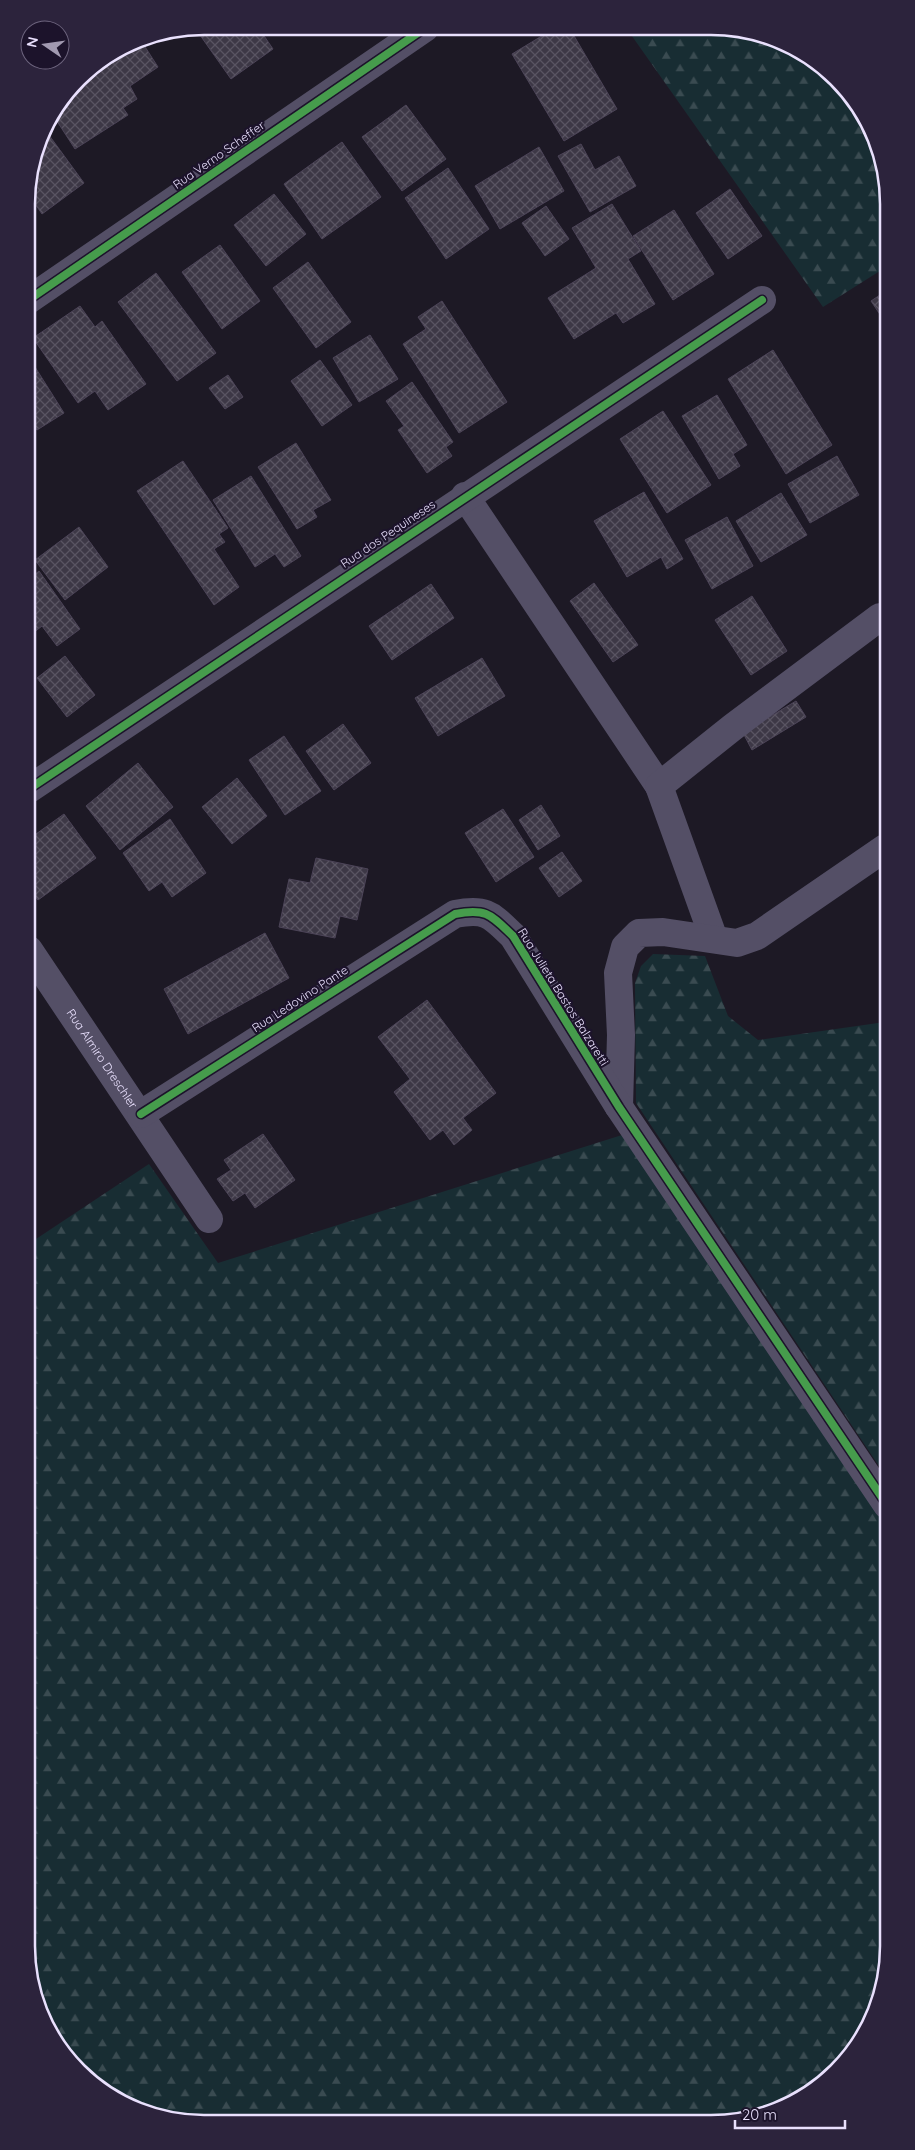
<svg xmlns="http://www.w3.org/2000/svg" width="915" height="2150" font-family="Quicksand,sans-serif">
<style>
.forest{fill:url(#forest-firs)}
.building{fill:url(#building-cross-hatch);stroke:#4c4458}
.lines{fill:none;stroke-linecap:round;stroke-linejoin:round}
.street{stroke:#544f66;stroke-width:28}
.cycleway-casing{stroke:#1c132b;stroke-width:11}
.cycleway{stroke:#469c4c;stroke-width:8}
.labels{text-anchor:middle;stroke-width:4.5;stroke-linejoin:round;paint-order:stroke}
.street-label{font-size:12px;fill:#e9e0fd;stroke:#1c132b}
.rim{fill:none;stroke:#e9e0fd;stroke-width:2.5}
</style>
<defs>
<pattern id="forest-firs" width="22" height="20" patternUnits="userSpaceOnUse" patternTransform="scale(1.25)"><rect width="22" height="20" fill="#182d33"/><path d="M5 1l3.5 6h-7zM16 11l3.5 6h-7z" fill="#3a4b51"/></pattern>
<pattern id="building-cross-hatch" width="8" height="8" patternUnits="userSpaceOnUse" patternTransform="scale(1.25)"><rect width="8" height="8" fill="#3d3846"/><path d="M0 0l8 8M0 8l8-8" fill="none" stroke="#595462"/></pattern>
</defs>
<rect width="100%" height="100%" fill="#1d1925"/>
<path class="forest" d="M627,29L745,30L790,45L836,78L883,158V269L823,307Z
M653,954L705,956L728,1016L758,1040L885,1022L887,1478L636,1103L635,983L641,966Z
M622,1135L887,1522L888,1957L875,2014L852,2054L810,2094L757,2118L170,2120L87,2079L50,2035L32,1992L30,1243L149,1164L218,1263Z"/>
<path class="building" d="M204,26L258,27L273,49L231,79L195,28Z
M555,28L570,29L617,109L564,141L512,54Z
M140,39L158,67L130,86L137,99L123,108L128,115L75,149L53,115L87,71Z
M406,105L446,159L402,191L362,137Z
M46,131L84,183L42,214L27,192L42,135Z
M342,142L381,197L322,239L284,184Z
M581,144L595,170L619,156L636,186L590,212L558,156Z
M539,147L564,191L500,229L475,186Z
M448,168L489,229L446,259L405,198Z
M730,189L762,236L728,259L696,213Z
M274,194L306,234L266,266L234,225Z
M612,204L641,251L628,259L655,304L623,323L616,313L574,339L548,298L596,268L572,228Z
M546,206L569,239L545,256L522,223Z
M674,210L714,274L673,300L633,236Z
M220,245L260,301L222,329L182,272Z
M308,262L351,322L316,348L273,288Z
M156,273L216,353L177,381L118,302Z
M883,293V319L871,301Z
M442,301L507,402L459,433L403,344L426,329L418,317Z
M80,306L95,327L102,321L146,384L108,410L95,391L78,403L33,338Z
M370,335L398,379L359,402L333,358Z
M773,350L832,445L786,474L728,379Z
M320,360L352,405L322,426L291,381Z
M35,367L64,413L37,430L27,414V372Z
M228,375L243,397L225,409L209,388Z
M412,382L453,442L446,447L452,456L427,473L398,430L404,426L386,401Z
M717,395L747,445L733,454L740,466L719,479L682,416Z
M663,411L711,485L667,513L620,439Z
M296,443L331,500L313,510L317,517L297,529L258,467Z
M837,456L859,495L810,523L788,484Z
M183,461L228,528L219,534L225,542L214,549L239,587L214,605L137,491Z
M251,476L301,556L284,567L275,554L255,567L213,500Z
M644,492L683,559L667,569L661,557L627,577L594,521Z
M781,493L807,535L761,562L736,521Z
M727,517L753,566L712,589L685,540Z
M79,527L108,567L65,600L35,560Z
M39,571L80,629L57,646L42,626L28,637V580Z
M594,583L638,645L613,662L570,601Z
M431,584L454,618L392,660L369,626Z
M752,596L787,651L751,675L715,620Z
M65,656L95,695L67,717L37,678Z
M482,658L505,696L438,736L415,698Z
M796,701L806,717L752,750L743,733Z
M343,724L371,763L334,790L306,751Z
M284,736L321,791L285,815L249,760Z
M138,763L173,807L120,850L86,806Z
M237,778L267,816L232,844L202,807Z
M541,805L560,836L538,850L519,820Z
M503,809L534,857L496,882L465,833Z
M64,814L96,858L38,900L29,888V839Z
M170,819L206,873L172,897L162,882L149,891L123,853Z
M562,852L582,881L559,897L539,868Z
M316,858L368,869L357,920L340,916L335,938L279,927L289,879L310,883Z
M265,933L289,978L188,1034L164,989Z
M427,1000L496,1093L463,1118L472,1130L454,1145L443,1130L430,1140L394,1092L410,1079L378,1037Z
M263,1134L295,1180L255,1208L245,1193L233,1201L217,1179L231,1170L224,1160Z"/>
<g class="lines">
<g class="street">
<path d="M27,301L425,28"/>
<path d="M465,496L659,786"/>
<path d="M29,789L762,300"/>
<path d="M714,939L659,786L733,727L880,617H884"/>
<path id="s1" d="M29,950L209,1219"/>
<path d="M619,1107L621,1035L618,973L625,947L639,933L663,932L737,943L757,936L885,848"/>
<path d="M141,1114L455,914C487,908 491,915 513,936L619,1107L887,1505"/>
</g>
<g class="cycleway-casing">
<path id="cycleway" d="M27,301L425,28
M29,789L762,300
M141,1114L455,914C487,908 491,915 513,936L619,1107L887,1505"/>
</g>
<use href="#cycleway" class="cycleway"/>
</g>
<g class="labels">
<g class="street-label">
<text transform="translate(219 155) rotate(-35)" y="4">Rua Verno Scheffer</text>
<text transform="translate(388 534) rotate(-34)" y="4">Rua dos Pequineses</text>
<text transform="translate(563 997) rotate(58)" y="4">Rua Julieta Bastos Balzaretti</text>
<text transform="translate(300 999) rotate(-33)" y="4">Rua Ledovino Pante</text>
<text dy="4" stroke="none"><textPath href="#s1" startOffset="131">Rua Almiro Dreschler</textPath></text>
</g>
</g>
<path d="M0 0H915V2150H0ZM204 35H711A169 169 0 0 1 880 204V1946A169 169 0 0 1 711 2115H204A169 169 0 0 1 35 1946V204A169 169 0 0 1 204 35Z" fill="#2c233c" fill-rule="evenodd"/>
<path class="rim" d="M204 35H711A169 169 0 0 1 880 204V1946A169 169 0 0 1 711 2115H204A169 169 0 0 1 35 1946V204A169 169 0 0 1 204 35Z"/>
<g transform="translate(45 45) rotate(283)"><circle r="24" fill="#1c132b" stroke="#6e657f"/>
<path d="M0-4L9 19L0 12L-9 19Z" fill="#a29ab1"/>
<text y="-8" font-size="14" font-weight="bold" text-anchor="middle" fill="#e9e0fd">N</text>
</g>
<path d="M735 2120v8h110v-8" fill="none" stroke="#e9e0fd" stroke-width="2.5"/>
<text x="742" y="2120" font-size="15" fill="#e9e0fd" stroke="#1c132b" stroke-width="4" paint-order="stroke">20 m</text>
</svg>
